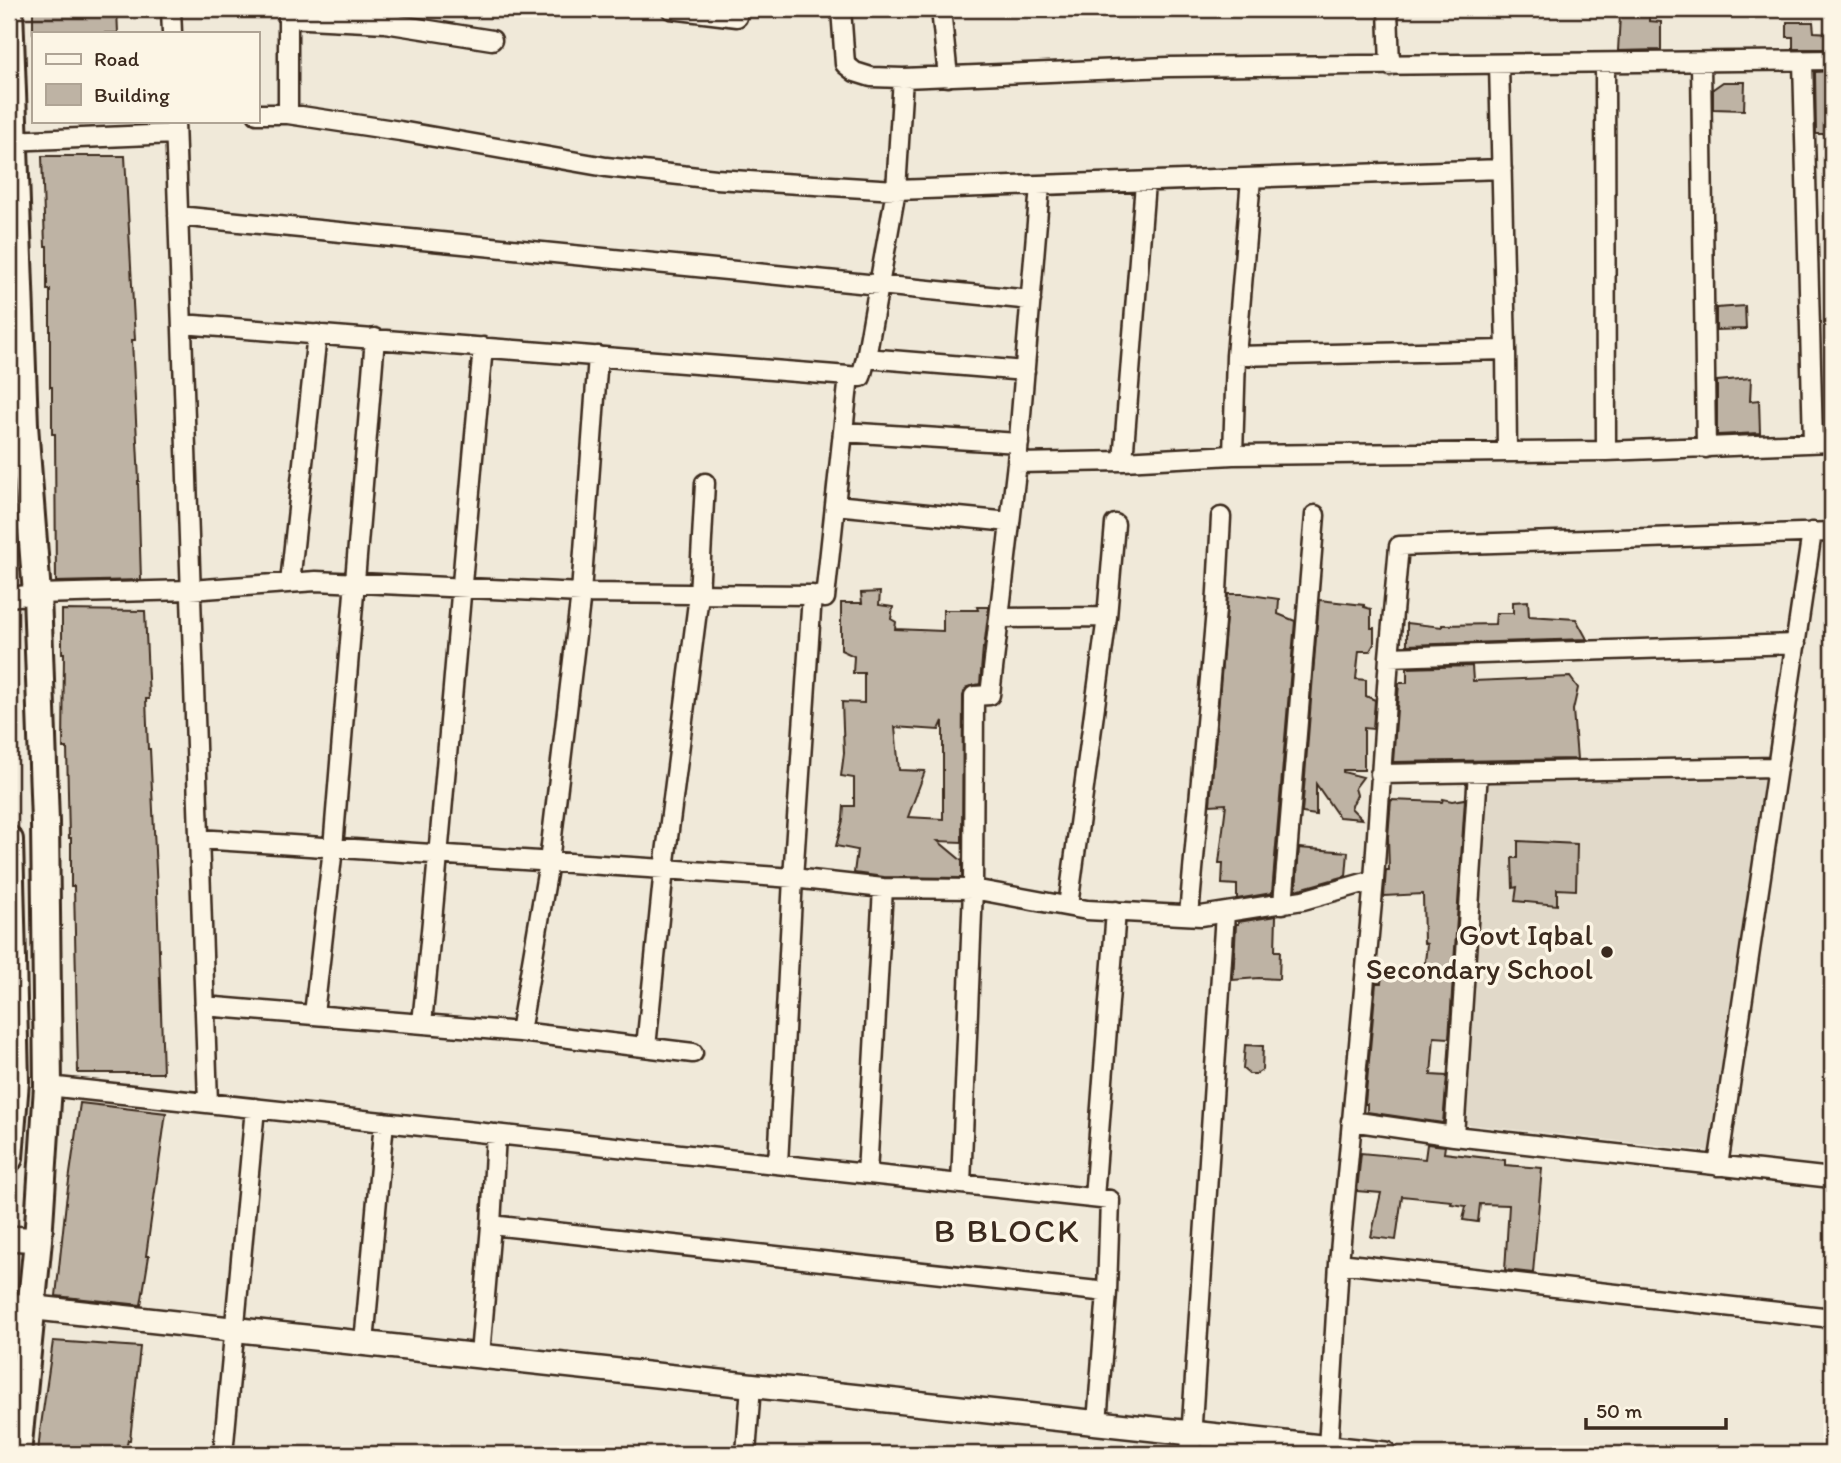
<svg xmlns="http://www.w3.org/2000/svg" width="1841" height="1463" font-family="Itim,sans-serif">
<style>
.built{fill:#e1d9c9}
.building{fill:#beb3a4;stroke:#3b2a1e;stroke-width:2;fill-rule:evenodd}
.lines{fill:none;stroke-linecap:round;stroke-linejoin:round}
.minor-casing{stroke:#3b2a1e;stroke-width:23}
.tertiary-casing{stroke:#3b2a1e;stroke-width:28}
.secondary-casing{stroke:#3b2a1e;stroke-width:32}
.minor{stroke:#fcf5e5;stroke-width:18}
.tertiary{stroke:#fcf5e5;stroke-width:23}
.secondary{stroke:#fcf5e5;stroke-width:26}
.poi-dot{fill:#3b2a1e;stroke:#fcf5e5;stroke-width:2.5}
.labels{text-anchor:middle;stroke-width:7;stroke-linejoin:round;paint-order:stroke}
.poi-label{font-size:30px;fill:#3b2a1e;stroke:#fcf5e5;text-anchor:end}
.quarter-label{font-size:33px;letter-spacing:2px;fill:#3b2a1e;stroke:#fcf5e5}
</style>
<rect width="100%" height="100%" fill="#f0e9d9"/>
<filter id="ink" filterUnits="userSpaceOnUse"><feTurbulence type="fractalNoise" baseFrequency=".0143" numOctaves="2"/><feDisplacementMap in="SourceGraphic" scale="14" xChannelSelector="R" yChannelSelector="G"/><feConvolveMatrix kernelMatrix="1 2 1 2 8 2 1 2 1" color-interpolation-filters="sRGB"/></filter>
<g filter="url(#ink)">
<path class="built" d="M1764,777L1709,1151L1463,1124L1486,781Z"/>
<path class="building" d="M33,9H117L118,33H33Z
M1620,15L1649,16V21L1661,22V50L1618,51Z
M1787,22H1813L1814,32L1831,33L1832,49H1793V37H1787Z
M1832,71V134H1816L1815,72Z
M1723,82H1745L1744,110L1713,109V89Z
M42,156H125L135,340H132L139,481H138L141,580L56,582L55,434H52V387H50V290H47V246H45Z
M1745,306L1746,329L1716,330V308Z
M1751,378L1750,401L1759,400L1760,433L1717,435V381Z
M880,592L879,605L893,607L891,619L896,622L895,629L943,631V610H978L977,607H989L984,648H983L980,684L967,687L963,696L962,842L938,841L962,861V878L884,877L854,873L857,850L836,846L843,820L844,806H854V778L841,776L844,753L842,702L864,703V673H853L854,656L841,650V603H862L861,593ZM943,721V819L908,817L925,771L899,770L895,727L939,730Z
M1228,594H1244L1279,599L1278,614L1295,621L1272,893L1237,899V885L1222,884L1223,863H1219L1226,804L1210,805Z
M1319,600L1364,605V607L1371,609V628H1374V644L1370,651H1359L1356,679L1366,680V696L1375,700L1373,729L1364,728V770H1343V772L1363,777L1355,788L1357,795L1351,808L1362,819L1339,817L1316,784V815L1302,813Z
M1528,601L1529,616L1576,619L1587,639L1407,645V623L1442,627V625L1495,624L1496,613H1513V602Z
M62,610L145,611L149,699H146L148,749H150L157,891L163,1073H78L74,886H71V838H69L67,748H63L64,653H62Z
M1472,666L1473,681L1570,677L1578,688L1573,710L1577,759L1393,762L1399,683H1407V668Z
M1443,799L1452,801L1465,799L1449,1038L1434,1037L1431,1075L1447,1076L1443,1123L1367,1112V1104H1365L1376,983H1381L1382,976L1423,979L1427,944L1424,943L1423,894L1384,896L1386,870H1389L1388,837L1391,800L1442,802Z
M1518,841L1577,844L1576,890L1557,889V905L1515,901L1517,887L1513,888L1512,858H1518Z
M1299,848L1348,852L1346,876L1296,890Z
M1276,916L1275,951H1280L1279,979L1259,978L1233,980L1236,924H1238V922Z
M1245,1045L1263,1046L1262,1070L1256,1074H1249L1243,1069Z
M80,1103L166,1113L146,1256H149L141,1305L56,1296L66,1202Z
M1427,1144L1445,1146L1444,1153L1505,1160V1165L1542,1168L1533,1273L1505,1270L1509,1205L1480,1204L1478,1222L1463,1220L1466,1206L1451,1204L1452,1201L1402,1196L1396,1240L1371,1237L1381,1193L1357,1191L1361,1153L1425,1159Z
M53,1341L140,1347L130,1440H128L125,1454H38L40,1432Z"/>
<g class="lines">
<g class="minor-casing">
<path id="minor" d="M171,9L172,33
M671,9L737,17L736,9
M841,9L845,64L855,72L871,77L903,78L1168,67L1832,60
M941,9L948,77
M1388,9L1390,66
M288,18L385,23L492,40
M1803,61L1813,442
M1701,62L1706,448
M1605,63L1606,451
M1499,64L1506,350L1507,452
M257,114H288L400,131L606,167L716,179L896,190L1502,169
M288,114V9
M175,121L208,1103
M9,141L175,134
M178,216L1031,300
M182,324L861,377L866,358L896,190L903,78
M1236,356L1506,350
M866,358L1025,371
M843,432L1019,443
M1233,455L1236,356L1251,179
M1123,461L1145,183
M1017,463L1123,461L1233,455L1606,451L1832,442
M835,505L1010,522
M290,583L317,334
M9,597L37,594L190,590L316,581L581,593L812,595
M1107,617L1115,524
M999,618L1107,617L1068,906
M1389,657L1796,644
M1380,774L1777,767
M199,839L664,869L793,878L883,888L973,889L1087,910L1201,916L1303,900L1374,880
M1283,904L1315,515
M1189,915L1216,610L1221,517
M204,1006L520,1032L693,1053
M314,1014L333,848L375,338
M422,1023C445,798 462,572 483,347
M520,1032L549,862L581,593L598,356
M646,1047L664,869L699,595L705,483
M48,1086L1110,1200L1107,1292L1097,1423
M1351,1121L1454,1136L1832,1178
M1454,1136L1478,772
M778,1164L793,878L812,595L825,598L849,376
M1718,1166L1812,532
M867,1174L883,888
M961,1184L973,889L974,696L990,695L1017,463L1040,186
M1094,1198L1116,911
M491,1225L1107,1292
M1339,1263L1832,1318
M364,1343L384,1122
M480,1355L491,1225L496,1134
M1328,1448L1339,1263L1374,880L1389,657L1399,546L1832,532
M223,1454L255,1108
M746,1454L751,1385
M1190,1454L1225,913"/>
</g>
<g class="tertiary-casing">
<path id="tertiary" d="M9,1238L38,1240
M9,1305L1385,1454"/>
</g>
<g class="secondary-casing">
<path id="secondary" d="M9,9L24,425L37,594L45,822L48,1086L38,1240L17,1454
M9,840L15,1081L9,1158"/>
</g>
<use href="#minor" class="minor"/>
<use href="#tertiary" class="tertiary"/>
<use href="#secondary" class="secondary"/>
</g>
</g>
<circle class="poi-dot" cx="1607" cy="952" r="7"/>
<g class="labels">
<g class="poi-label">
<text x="1593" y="945">Govt Iqbal<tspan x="1593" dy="34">Secondary School</tspan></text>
</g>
<g class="quarter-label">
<text x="1007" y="1242">B BLOCK</text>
</g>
</g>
<rect width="1841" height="1463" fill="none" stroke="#fcf5e5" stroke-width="35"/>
<rect x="18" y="18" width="1806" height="1428" fill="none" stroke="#3b2a1e" stroke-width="2.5" filter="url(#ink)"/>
<rect x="32" y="32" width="228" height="91" fill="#fcf5e5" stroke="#afa495" stroke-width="2"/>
<rect x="46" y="54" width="35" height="10" fill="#fcf5e5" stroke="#afa495" stroke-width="2"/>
<text x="94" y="66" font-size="21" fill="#3b2a1e">Road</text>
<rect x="46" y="84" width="35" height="21" fill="#beb3a4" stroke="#afa495" stroke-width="2"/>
<text x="94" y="102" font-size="21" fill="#3b2a1e">Building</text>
<path d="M1586 1418v10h140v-10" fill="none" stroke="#3b2a1e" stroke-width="3.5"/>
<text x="1596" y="1418" font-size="21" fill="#3b2a1e" stroke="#fcf5e5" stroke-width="5" paint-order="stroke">50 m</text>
</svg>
